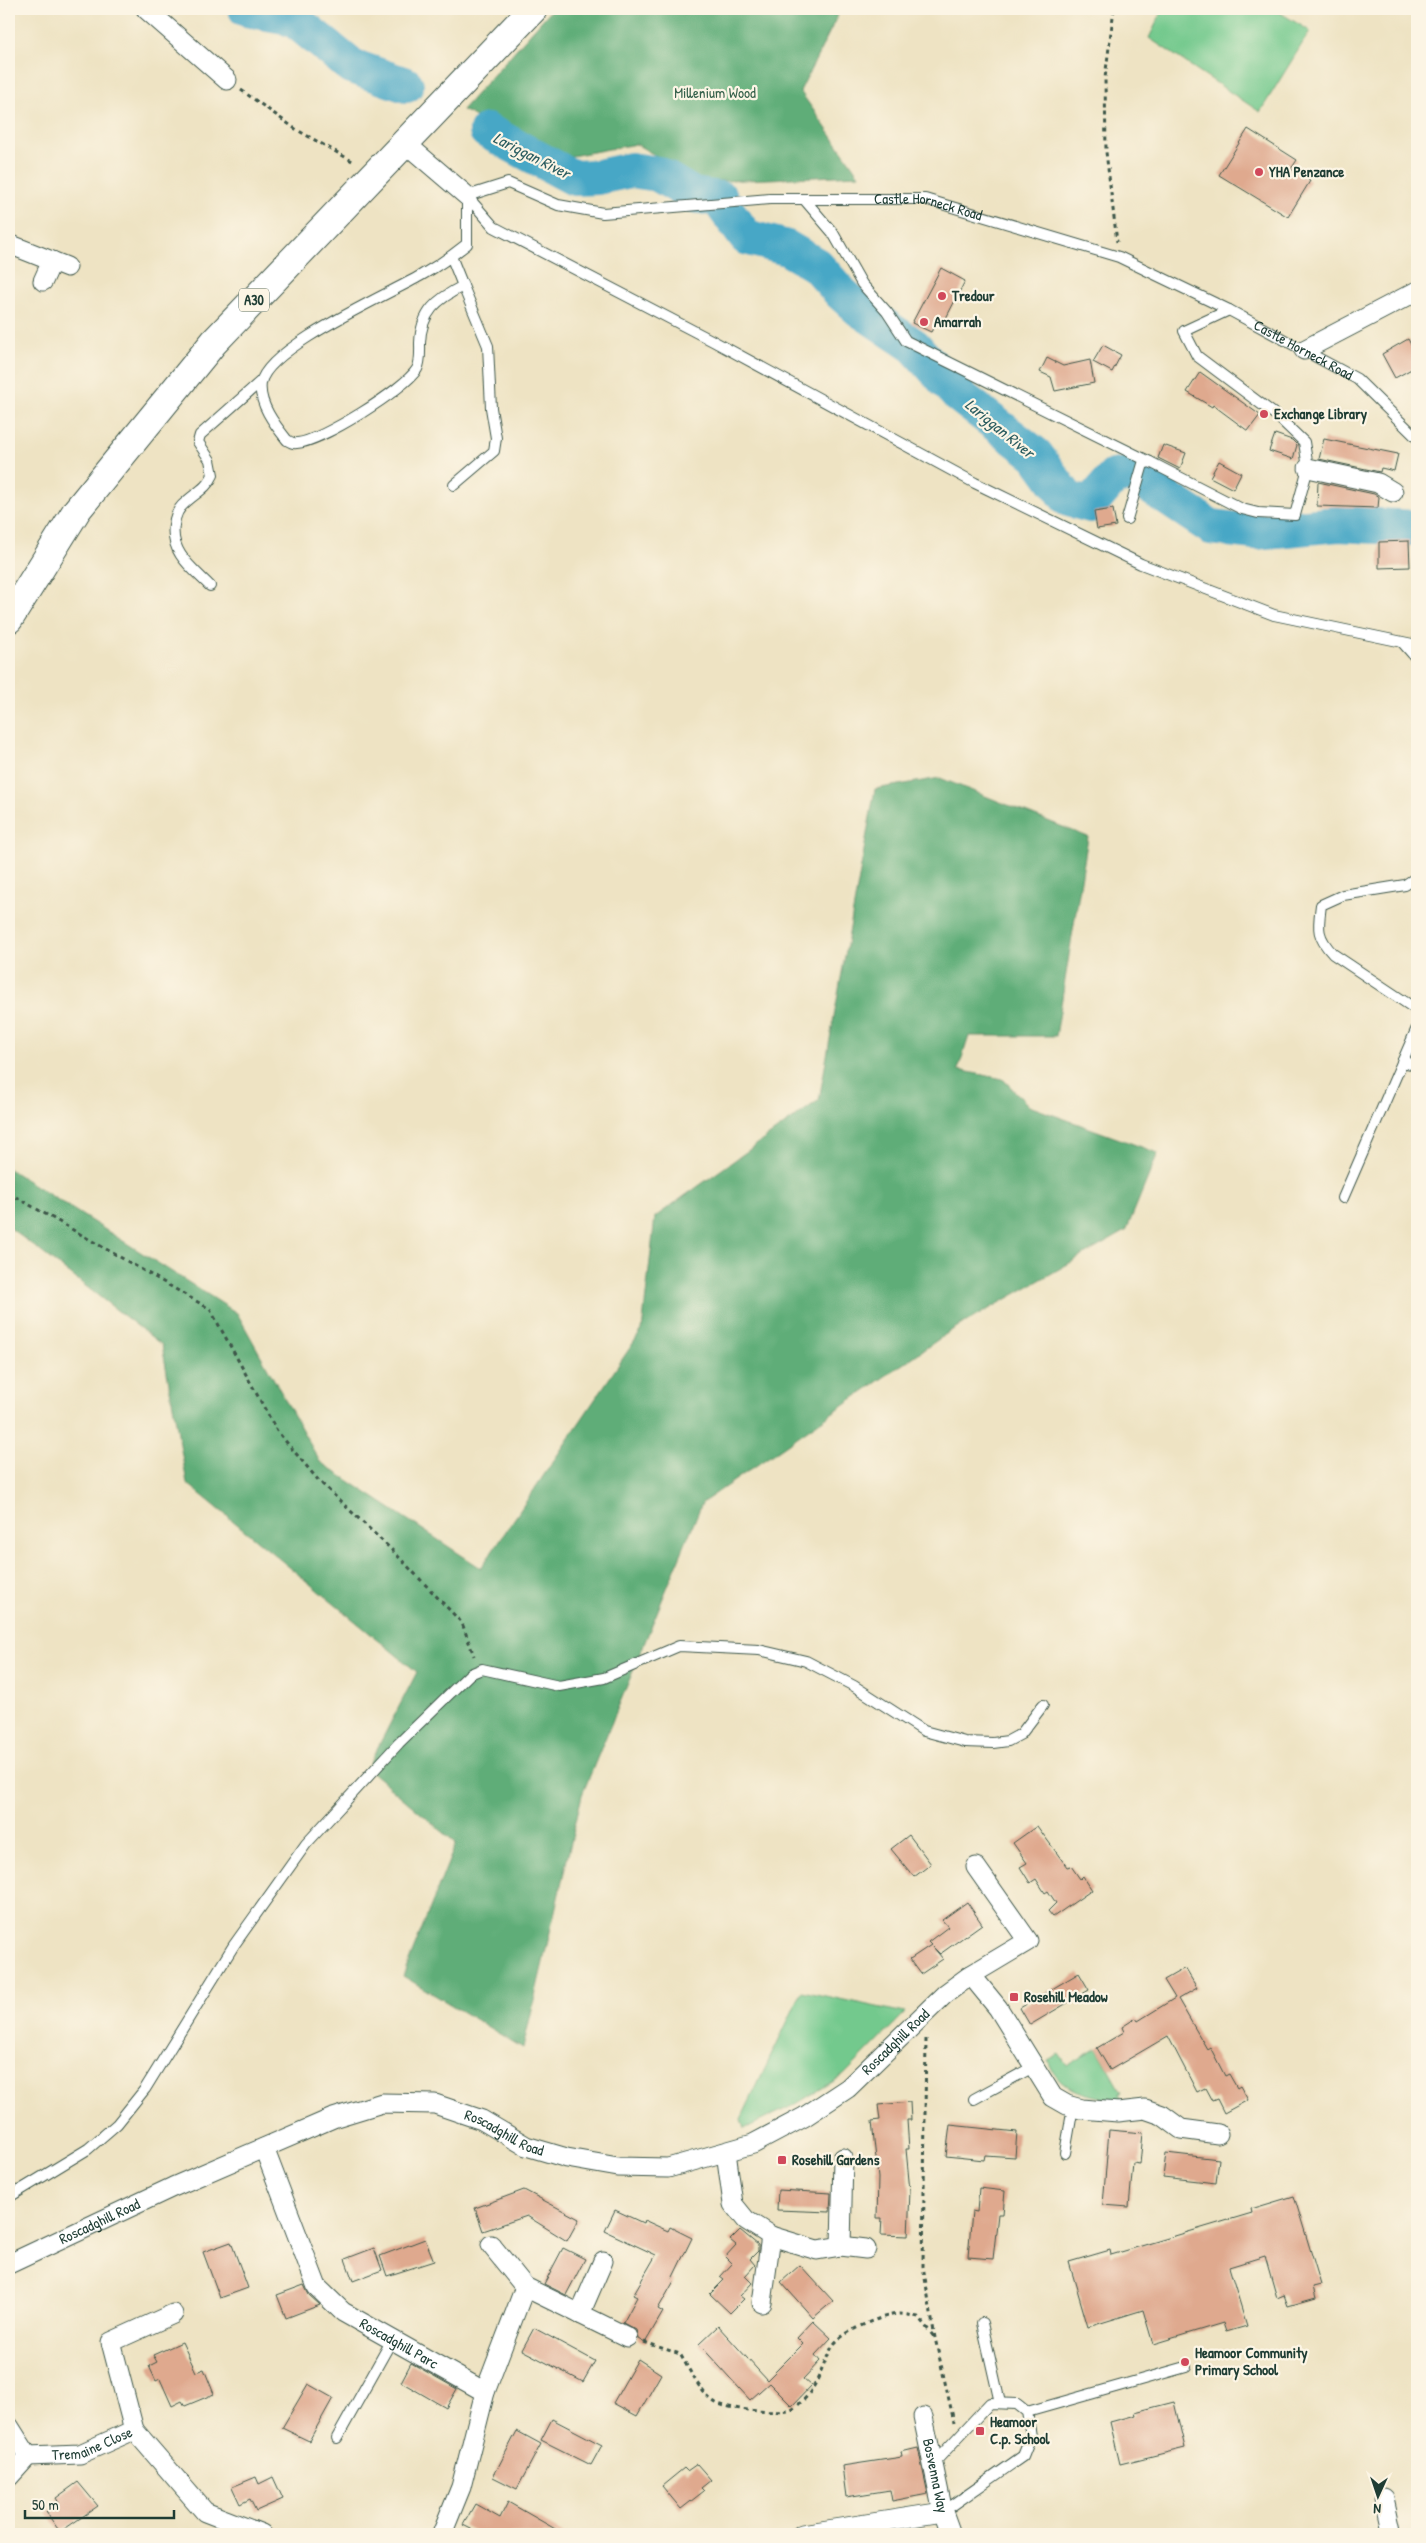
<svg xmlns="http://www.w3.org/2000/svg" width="1426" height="2543" font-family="'Patrick Hand',sans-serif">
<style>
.green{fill:#73c98d;stroke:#498360}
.forest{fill:#5ead78;stroke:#3e7556}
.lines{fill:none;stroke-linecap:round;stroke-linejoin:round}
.river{stroke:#47a7c6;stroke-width:36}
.building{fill:#dfa98e}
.lane-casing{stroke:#3e5649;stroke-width:12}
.street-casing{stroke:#3e5649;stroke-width:21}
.highway-casing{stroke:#3e5649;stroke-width:30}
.path{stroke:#3e5649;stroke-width:3;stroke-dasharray:4 4;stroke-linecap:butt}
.lane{stroke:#fff;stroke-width:10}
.street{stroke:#fff;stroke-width:19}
.highway{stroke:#fff;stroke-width:28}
.poi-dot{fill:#d1495b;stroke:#fcf5e5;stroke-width:2}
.labels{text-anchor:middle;stroke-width:4.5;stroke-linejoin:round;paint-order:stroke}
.shield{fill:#fcf5e5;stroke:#617469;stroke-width:1}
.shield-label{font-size:14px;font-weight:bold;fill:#1f3d34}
.park-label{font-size:15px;fill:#34604a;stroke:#fcf5e5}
.poi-label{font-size:15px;font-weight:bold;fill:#1f3d34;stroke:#fcf5e5;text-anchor:start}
.street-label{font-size:15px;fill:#1f3d34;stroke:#fcf5e5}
.water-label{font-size:16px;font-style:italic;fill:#2b5d60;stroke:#fcf5e5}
</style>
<rect width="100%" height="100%" fill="#fcf5e5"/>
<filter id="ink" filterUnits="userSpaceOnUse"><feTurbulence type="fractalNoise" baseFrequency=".02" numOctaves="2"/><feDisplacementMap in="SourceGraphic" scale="10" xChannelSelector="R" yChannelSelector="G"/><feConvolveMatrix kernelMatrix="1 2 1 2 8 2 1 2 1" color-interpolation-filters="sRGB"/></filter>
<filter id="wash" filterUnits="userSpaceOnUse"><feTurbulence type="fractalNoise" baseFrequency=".0096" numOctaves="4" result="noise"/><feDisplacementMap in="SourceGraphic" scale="20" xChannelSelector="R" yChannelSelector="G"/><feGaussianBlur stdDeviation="1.12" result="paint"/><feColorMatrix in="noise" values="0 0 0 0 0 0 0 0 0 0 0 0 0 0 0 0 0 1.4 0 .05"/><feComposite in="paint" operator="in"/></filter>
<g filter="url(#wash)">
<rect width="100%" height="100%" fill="#eee3c3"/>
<path class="green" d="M1163,9H1274L1310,31L1260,112L1149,38Z
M802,1991L905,2013L844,2075L796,2104L744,2129L741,2119Z
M1097,2048L1122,2092L1119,2094L1124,2103C1093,2094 1060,2095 1048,2060L1059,2054L1067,2066Z"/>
<path class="forest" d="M552,9H841L800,91L859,175L700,182L636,144L561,158L462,110Z
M940,778L1088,837L1056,1036H969L958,1070L1003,1079L1029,1106L1158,1153L1126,1231L952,1330L702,1503L582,1795L523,2048L403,1976L456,1843L367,1768L417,1672L187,1483L162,1345L9,1227V1169L237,1313L320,1462L481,1568L642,1330L655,1217L819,1100L875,789Z"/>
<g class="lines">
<path class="river" d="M246,9L284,16L297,22L351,66L406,85
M487,131L574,178L598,177L631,170L658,174L693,195L721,199
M724,207L746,237L787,248L816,265L841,293L859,309L914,346L957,394L1036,455L1068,499L1090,505L1114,477L1131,474L1211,527L1255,532L1338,524L1417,528"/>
</g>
<g id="blocks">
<path class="building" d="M1248,129L1297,160L1291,169L1310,181L1288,217L1219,175Z
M941,268L965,281L943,324L937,321L931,332L912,323Z
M1408,339L1417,356V366L1395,378L1382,354Z
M1103,345L1121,355L1112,372L1093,362Z
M1047,358L1063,366L1090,360L1094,383L1055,391L1051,377L1040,372Z
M1200,372L1260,415L1248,431L1213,405L1212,407L1187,392Z
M1275,434L1292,440L1297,445L1293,459L1269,451Z
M1324,439L1398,454L1394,471L1381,468L1380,472L1319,459Z
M1163,445L1186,453L1180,469L1158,458Z
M1219,461L1241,473L1233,489L1210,477Z
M1318,482L1374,494L1379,497L1378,508L1317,506Z
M1113,509L1116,526L1097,529L1094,512Z
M1409,541L1410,567L1379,568V542Z
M1037,1826L1067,1867L1071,1866L1080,1879L1083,1876L1092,1890L1053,1917L1048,1911L1056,1903L1048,1891L1045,1893L1036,1879L1030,1883L1020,1867L1027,1863L1013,1843Z
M909,1835L931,1864L914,1877L891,1849Z
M967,1902L982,1924L940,1954L933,1947L943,1959L921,1974L910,1959L931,1945L928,1942L948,1927L942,1920Z
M1185,1968L1197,1988L1178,1999L1207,2049L1210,2047L1225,2076L1229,2074L1237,2088L1240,2086L1248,2100L1224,2113L1217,2099L1212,2101L1205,2088L1197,2092L1168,2036L1110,2070L1097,2048L1124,2032L1122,2027L1136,2018L1138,2021L1175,1998L1164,1980Z
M1079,1973L1089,1990L1030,2025L1020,2008Z
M910,2102L911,2120H907L909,2149H906L910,2191L908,2236L881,2235L882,2218H877L878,2178L872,2121L880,2120L878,2105Z
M950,2125L1017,2132L1015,2157L985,2155L984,2160L946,2156Z
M1109,2130L1143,2133L1140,2164L1133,2163L1129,2207L1103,2205Z
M1166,2153L1219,2159L1216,2183L1163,2177Z
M979,2188L1005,2191L1003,2214H998L993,2259L968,2257L972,2211L977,2212Z
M524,2190L579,2219L567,2241L527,2216L483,2231L475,2208Z
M778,2190L831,2193L830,2212L777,2210Z
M1294,2196L1321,2285L1313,2287L1316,2298L1288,2306L1284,2295L1277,2298L1265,2256L1229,2267L1247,2326L1226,2332L1223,2323L1153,2344L1143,2310L1088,2327L1069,2262L1110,2250L1111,2255L1252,2213L1251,2209Z
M615,2210L643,2223L644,2220L668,2231L670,2227L692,2238L672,2279L674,2281L658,2309L663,2312L645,2343L638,2339L636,2330L623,2323L637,2297L633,2295L656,2255L605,2231Z
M740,2230L758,2245V2251L750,2259L755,2265L745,2276L752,2283L740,2296L744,2299L730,2313L710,2294L724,2280L720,2277L732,2264L725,2257L736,2245L730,2240Z
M425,2239L434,2261L387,2276L380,2256Z
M231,2242L248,2288L220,2298L203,2252Z
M374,2248L382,2270L353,2281L345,2259Z
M563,2248L585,2259L566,2295L544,2284Z
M800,2265L833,2301L813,2318L781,2282Z
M304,2285L309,2295L320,2305L286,2318L277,2295Z
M813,2321L831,2338L815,2355L820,2361L803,2379L811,2386L792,2406L769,2383L750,2400L699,2344L718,2326L767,2380L803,2344L797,2338Z
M534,2328L595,2361L583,2382L522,2350Z
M182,2342L196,2372L204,2369L214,2394L185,2406L182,2401L172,2406L160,2379L156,2381L149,2366L157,2362L153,2355Z
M638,2359L661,2374L637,2416L613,2403Z
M411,2363L457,2389L446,2408L401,2382Z
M308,2384L333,2398L309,2441L282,2428Z
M1174,2402L1185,2448L1120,2464L1110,2422L1136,2415L1135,2412Z
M552,2419L602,2445L591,2465L541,2440Z
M517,2431L541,2444L517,2489L493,2477Z
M918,2448L928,2494L892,2501L890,2490L846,2497L842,2466L902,2457L901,2452Z
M697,2464L711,2480L701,2488L704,2491L681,2509L662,2486L684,2468L687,2471Z
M256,2477L259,2484L273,2477L283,2499L256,2511L250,2499L240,2504L232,2487Z
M78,2482L98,2506L60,2532L46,2512L59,2503L56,2498Z
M508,2502L564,2534H481L463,2525L475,2504L500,2518Z"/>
</g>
</g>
<g filter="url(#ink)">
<use href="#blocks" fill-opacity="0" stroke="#3e5649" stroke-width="1"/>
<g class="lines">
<g class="lane-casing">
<g id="lane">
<path d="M467,196L494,227L713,341L975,483L1141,564L1274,615L1417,645"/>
<path id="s1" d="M467,196L508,183L558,205L603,213L770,199H925L1119,257L1229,310L1357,379L1417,438"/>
<path d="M804,199L833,233L862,284L887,312L906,341L1150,462"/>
<path d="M451,256L463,286C437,299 421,312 420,343C420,351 421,362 417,369C405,389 320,442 297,443C293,444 290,442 287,440C275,425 258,403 261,383C267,348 387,295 420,276C436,267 452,256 467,244V196"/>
<path d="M454,485L494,451L496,438L491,408L488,346L463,286"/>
<path d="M1127,519L1143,464L1150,462L1242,509L1258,513L1295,515L1308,468L1304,442L1277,416L1197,356L1184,331L1229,310"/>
<path d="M210,586C192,568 170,553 174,525C175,515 178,508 186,502C196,493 208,487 213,475L210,460L198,442L200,435L261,381"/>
<path d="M1403,643L1417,659"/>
<path d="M1417,877L1405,885L1343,895L1321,905C1318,928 1316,936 1333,954L1417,1010"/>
<path d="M1402,1062L1417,1065"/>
<path d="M1343,1198L1417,1028"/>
<path d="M974,2099L1033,2067"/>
<path d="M1065,2153L1073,2107"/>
<path d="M9,2197L88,2149L117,2124L145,2089L234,1945L306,1844L399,1743L470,1674L482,1669L559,1686L604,1678L679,1646L759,1650L806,1661L854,1686L924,1731L965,1742L993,1743L1008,1741L1021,1734L1043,1705"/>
<path d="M982,2323L1000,2403"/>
<path d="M1027,2412L1186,2367"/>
<path d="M337,2438L392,2340"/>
<path d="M933,2464L990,2403L1017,2404L1027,2412L1031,2436L1023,2456L943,2512"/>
</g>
</g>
<g class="street-casing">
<g id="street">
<path d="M146,9L227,80"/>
<path d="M405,143L467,196"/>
<path d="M9,244L67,267"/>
<path d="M43,281L52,261"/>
<path d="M1304,350L1417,291"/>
<path d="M1308,468L1378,483L1393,492"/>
<path d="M971,1975L998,2008L1053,2097L1067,2105L1081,2109L1118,2112L1145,2109L1162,2115L1181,2129L1218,2134"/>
<path id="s2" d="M264,2148L317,2287L343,2312L485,2392L461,2487L442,2534"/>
<path d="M726,2152L733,2204L746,2220L771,2236L817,2250L841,2246L866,2249"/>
<path d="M841,2246L843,2158"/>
<path id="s3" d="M9,2264L173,2187L333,2118L382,2103L435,2104L482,2120L526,2146L567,2158L618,2167L668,2168L753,2144L804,2117L848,2088L945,1994L971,1975L1028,1941L976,1867"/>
<path d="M525,2287L627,2337"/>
<path d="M762,2303L771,2236"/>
<path d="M580,2314L603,2261"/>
<path d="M485,2392L525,2287L491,2245"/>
<path id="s4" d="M923,2417L943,2512L951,2534"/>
<path d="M9,2426L28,2456L9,2477"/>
<path d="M134,2430L111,2342L173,2314"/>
<path id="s5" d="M28,2456L80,2454L134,2430L205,2512L262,2534"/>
<path d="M1384,2498L1392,2534"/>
<path d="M802,2534L943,2512"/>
</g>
</g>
<g class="highway-casing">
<path id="highway" d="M9,619L77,510L214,342L533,9"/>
</g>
<path class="path" d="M1114,9L1105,78L1106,152L1117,242
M241,90L297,130L354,162
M9,1193L210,1309L277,1431L319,1481L394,1552L462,1623L474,1656
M926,2039L923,2266L935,2338L954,2422
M644,2342L680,2354C688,2367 702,2396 716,2403C728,2409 779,2415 791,2410C794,2409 798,2405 800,2403C817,2389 822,2366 832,2347C840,2332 882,2315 899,2314C905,2314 912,2316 918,2317L935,2338"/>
<use href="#lane" class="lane"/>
<use href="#street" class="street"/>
<use href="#highway" class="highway"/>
</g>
</g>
<g class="poi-dot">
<circle cx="1259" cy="172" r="5"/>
<circle cx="942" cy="296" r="5"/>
<circle cx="924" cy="322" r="5"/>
<circle cx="1264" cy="414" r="5"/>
<rect x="1009" y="1992" width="10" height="10" rx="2.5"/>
<rect x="777" y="2155" width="10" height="10" rx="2.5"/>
<circle cx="1185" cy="2362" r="5"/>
<rect x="975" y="2426" width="10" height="10" rx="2.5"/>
</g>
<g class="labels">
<rect class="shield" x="239" y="288.5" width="30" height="23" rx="4"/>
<g class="shield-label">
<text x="254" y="305">A30</text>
</g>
<g class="park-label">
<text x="715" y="98">Millenium Wood</text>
</g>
<g class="poi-label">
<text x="1269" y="177">YHA Penzance</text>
<text x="952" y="301">Tredour</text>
<text x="934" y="327">Amarrah</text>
<text x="1274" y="419">Exchange Library</text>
<text x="1024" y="2002">Rosehill Meadow</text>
<text x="792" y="2165">Rosehill Gardens</text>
<text x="1195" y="2358">Heamoor Community<tspan x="1195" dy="17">Primary School</tspan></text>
<text x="990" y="2427">Heamoor<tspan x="990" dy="17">C.p. School</tspan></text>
</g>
<g class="street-label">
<text dy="5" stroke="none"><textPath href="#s1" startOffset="470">Castle Horneck Road</textPath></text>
<text dy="5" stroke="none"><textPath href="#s1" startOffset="875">Castle Horneck Road</textPath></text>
<text dy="5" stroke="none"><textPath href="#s3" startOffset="970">Roscadghill Road</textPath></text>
<text dy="5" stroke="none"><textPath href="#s3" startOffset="535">Roscadghill Road</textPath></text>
<text dy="5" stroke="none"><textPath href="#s3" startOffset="100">Roscadghill Road</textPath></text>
<text dy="5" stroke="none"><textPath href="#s2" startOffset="249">Roscadghill Parc</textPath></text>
<text dy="5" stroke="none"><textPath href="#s5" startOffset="66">Tremaine Close</textPath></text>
<text dy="5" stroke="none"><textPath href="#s4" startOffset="60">Bosvenna Way</textPath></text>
</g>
<g class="water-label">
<text transform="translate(532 155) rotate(27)" y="6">Lariggan River</text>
<text transform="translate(1000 428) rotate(39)" y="6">Lariggan River</text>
</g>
</g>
<rect width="1426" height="2543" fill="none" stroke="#fcf5e5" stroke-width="30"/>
<g transform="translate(1378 2496) rotate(183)" stroke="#fcf5e5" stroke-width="4" paint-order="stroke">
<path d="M0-4L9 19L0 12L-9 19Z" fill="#1f3d34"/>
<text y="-8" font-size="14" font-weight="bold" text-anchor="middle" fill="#1f3d34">N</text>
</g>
<path d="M25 2510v8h149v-8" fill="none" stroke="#1f3d34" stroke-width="2.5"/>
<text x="32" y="2510" font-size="15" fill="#1f3d34" stroke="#fcf5e5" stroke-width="4" paint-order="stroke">50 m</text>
</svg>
